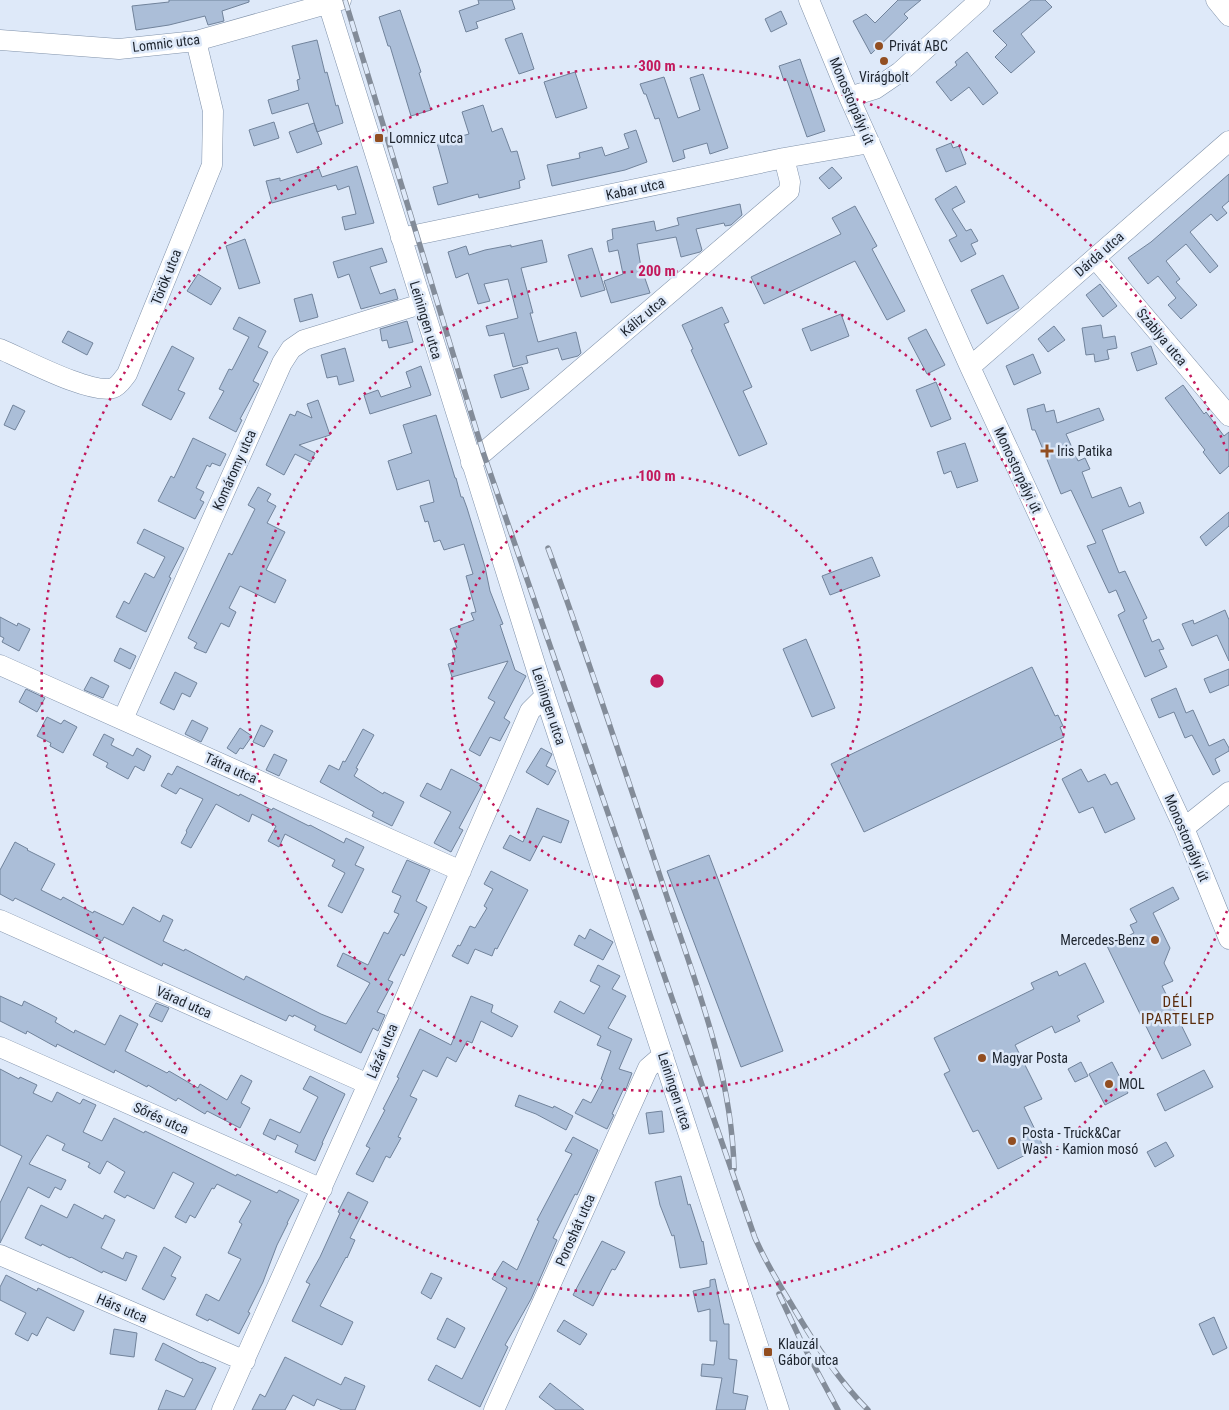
<svg xmlns="http://www.w3.org/2000/svg" width="1229" height="1410" font-family="'Roboto Condensed',sans-serif">
<style>
.building{fill:#abbed8;stroke:#71839b}
.lines{fill:none;stroke-linecap:round;stroke-linejoin:round}
.minor-casing{stroke:#8092aa;stroke-width:21}
.minor{stroke:#fff;stroke-width:20}
.rail-casing{stroke:#838c99;stroke-width:5.5}
.rail{stroke:#dee9f9;stroke-width:4;stroke-dasharray:11;stroke-linecap:butt}
.ring{fill:none;stroke:#c2185b;stroke-width:2.5;stroke-dasharray:2.5 5}
.poi-dot{fill:#924e21;stroke:#dee9f9;stroke-width:2}
.labels{text-anchor:middle;stroke-width:5;stroke-linejoin:round;paint-order:stroke}
.street-label{font-size:14px;fill:#1d242e;stroke:#dee9f9}
.poi-label{font-size:14px;fill:#1d242e;stroke:#dee9f9;text-anchor:start}
.neighbourhood-label{font-size:15px;letter-spacing:1px;fill:#5b2d0d;stroke:#dee9f9}
.centre{fill:#c2185b;stroke:#dee9f9;stroke-width:2.5}
.ring-label{font-size:15px;text-anchor:middle;font-weight:bold;fill:#c2185b;stroke:#dee9f9;stroke-width:5;stroke-linejoin:round;paint-order:stroke}
</style>
<rect width="100%" height="100%" fill="#dee9f9"/>
<path class="building" d="M169,0H249V2L222,11L224,21L208,25L205,16L169,25L136,30L132,6L169,2Z
M478,0H512L515,9L476,22L478,28L466,32L459,11L479,4Z
M898,0H921L904,14L908,18L871,54L853,21L866,14L875,23Z
M1031,0H1045L1052,7L1021,34L1035,52L1011,73L995,57L1007,45L993,31Z
M400,10L421,72L419,73L431,110L411,116L390,46H388L379,17Z
M781,11L787,24L771,32L765,19Z
M522,33L534,69L519,74L505,39Z
M317,40L325,73L327,72L336,106L338,105L343,123L317,132L308,103L272,114L268,100L299,90L297,80L300,79L292,46Z
M967,52L998,93L983,105L969,87L951,101L936,82L957,65L955,62Z
M800,59L825,131L807,137L787,80L784,81L779,66Z
M575,72L587,108L556,118L544,82Z
M703,74L728,148L710,154L707,143L683,150L685,158L673,162L659,118L655,119L646,94H644L640,84L664,77L678,118L700,110L690,78Z
M483,105L492,132L502,128L511,152L517,151L525,179L519,181L520,188L479,198L478,194L438,205L433,187L448,183L437,143L469,134L462,112Z
M274,122L279,138L254,146L249,130Z
M314,123L322,144L297,153L289,132Z
M636,130L647,162L625,170L552,186L547,165L580,158L579,153L602,147L605,156L629,148L624,134Z
M951,143L953,148L959,146L966,164L946,172L936,149Z
M357,166L374,223L345,230L342,217L356,214L349,186L338,190L336,185L272,203L266,181L280,178V181L319,169L322,177Z
M832,167L842,178L829,189L819,178Z
M1229,174V201L1222,207L1227,213L1217,221L1211,214L1190,232L1218,266L1210,273L1186,244L1166,261L1180,279L1176,282L1197,305L1181,319L1168,305L1176,298L1158,276L1148,284L1128,258L1151,242Z
M956,186L965,202L952,209L966,231L971,229L978,241L971,244L976,254L961,262L949,240L957,236L935,199Z
M740,204L742,215L731,225L725,226L724,223L696,229L702,250L700,252L681,257L676,237L637,244L641,267L650,293L611,303L604,281L623,274L618,250L609,252L607,241L613,239L612,229L654,221L656,231L679,225L677,218Z
M855,206L877,246L872,249L905,311L887,320L855,261L764,304L751,277L841,234L832,218Z
M245,239L260,283L239,289L226,246Z
M542,240L547,262L521,268L533,313H530L538,342L576,332L581,353L578,356L562,360L558,348L526,356L528,363L513,367L504,333L489,336L486,326L518,318L508,279L484,284L490,301L478,304L468,273L456,278L448,252L466,246L469,255L485,250L511,245V247Z
M382,248L387,262L370,267L380,294L395,289L398,299L361,309L349,274L338,278L333,262Z
M592,248L605,290L581,297L568,255Z
M198,274L221,288L211,305L187,291Z
M1003,275L1019,308L987,324L971,290Z
M1100,284L1117,306L1103,317L1086,295Z
M312,294L318,317L300,322L294,299Z
M722,307L729,322L724,324L752,387L743,391L767,444L739,456L691,350L693,349L682,325Z
M841,314L849,336L811,351L802,329Z
M239,317L266,331L258,347L268,352L253,381L259,384L240,419L242,420L236,432L209,418L224,391L219,389L229,369L232,370L249,337L233,329Z
M407,321L413,342L389,348L387,340L382,341L380,329Z
M1101,325L1103,338L1115,336L1117,348L1107,350L1109,359L1095,362L1094,354L1086,355L1082,328Z
M1054,326L1065,340L1048,352L1038,339Z
M926,329L945,365L927,374L908,338Z
M68,331L93,343L87,355L62,342Z
M172,346L194,358L178,390L185,393L171,420L142,405Z
M1151,346L1157,364L1137,371L1131,353Z
M345,348L354,381L339,385L337,376L327,378L321,355Z
M1033,354L1041,373L1014,385L1006,366Z
M421,366L431,395L370,414L364,395L378,390L381,397L411,387L406,372Z
M522,367L529,389L501,398L494,375Z
M936,382L951,419L931,427L916,390Z
M1183,385L1204,414L1206,412L1224,436L1229,432V466L1220,474L1203,452L1205,450L1165,398Z
M318,400L330,435L299,445L315,453L311,462L295,454L284,475L266,465L290,414L295,416L297,411L312,418L307,404Z
M1044,404L1046,412L1054,410L1057,423L1099,408L1104,420L1066,434L1078,461L1085,458L1090,469L1082,472L1092,498L1121,487L1129,507L1140,502L1144,513L1102,530L1119,573L1125,571L1147,618L1143,620L1152,642L1159,639L1164,649L1159,650L1167,667L1145,677L1118,615L1125,611L1116,590L1109,593L1087,546L1096,543L1071,490L1061,494L1035,430H1032L1027,409Z
M13,405L25,411L15,430L4,425Z
M436,415L455,478H456L461,497H463L467,508L485,567L490,591L503,624L500,625L515,670L526,676L504,718L510,722L500,741L490,737L480,756L469,750L495,702L488,698L508,661L452,677L448,664L455,662L452,649L457,648L450,629L474,620L471,613L476,612L466,576L473,574L464,544L444,550L440,540L434,542L428,521L425,522L420,506L434,502L429,480L397,490L388,461L412,453L403,425Z
M193,438L226,454L220,466L212,463L210,467L207,465L196,488L204,492L200,500L204,502L195,519L158,501L171,476L174,478Z
M965,443L978,481L957,488L951,471L944,474L937,452Z
M258,487L271,494L267,501L276,506L267,523L285,532L266,570L286,580L275,603L240,586L229,608L236,612L229,627L221,623L206,653L194,648L197,643L188,638L229,553L232,555L255,509L248,505Z
M1229,512V526L1206,546L1200,537Z
M144,529L184,548L169,577L171,578L146,632L116,617L124,601L129,604L145,573L154,578L165,557L137,543Z
M872,557L880,576L830,595L822,576Z
M1225,610L1229,620V661L1217,635L1192,646L1182,624L1193,620L1194,624Z
M0,617L17,626L18,623L30,629L19,651L2,642L4,638L0,636Z
M806,639L835,708L812,717L783,649Z
M120,648L136,656L130,669L114,661Z
M1032,667L1055,716L1058,715L1063,726L1060,727L1064,737L864,832L831,764Z
M1229,669V685L1210,693L1204,679Z
M175,672L197,683L190,697L182,693L174,710L160,703Z
M91,677L109,686L103,698L84,690Z
M1176,688L1186,713L1193,710L1209,746L1224,739L1229,748V751L1215,759L1220,771L1213,775L1192,735L1185,738L1174,712L1159,718L1151,699Z
M26,689L45,698L37,712L19,702Z
M47,717L61,724L64,720L77,727L63,753L50,746L51,743L37,736Z
M192,720L208,728L201,742L185,734Z
M261,725L273,731L264,747L253,742Z
M240,728L252,736L243,749L240,748L236,754L227,748Z
M363,729L374,735L356,768L358,769L354,776L383,794L384,792L404,802L392,826L372,816L374,812L320,782L329,765L339,770L343,761L345,762Z
M104,734L114,739L111,745L133,756L137,748L151,756L144,771L135,766L128,779L106,767L108,763L93,755Z
M541,748L552,754L546,766L556,771L548,785L526,772Z
M274,754L287,760L279,776L266,770Z
M177,766L239,796L240,794L272,810L273,808L309,826L310,825L344,843L346,838L364,847L355,865L364,869L342,913L328,906L345,873L332,866L335,860L285,834L279,847L268,841L276,826L252,814L249,822L216,804L191,848L181,843L187,832L186,831L203,799L180,788L176,794L161,786L168,773L172,775Z
M451,769L482,785L459,828L463,830L451,852L434,843L451,812L420,796L427,783L441,790Z
M1081,769L1088,782L1105,774L1111,785L1117,782L1135,819L1105,833L1093,807L1079,813L1062,779Z
M537,808L569,821L561,843L543,836L530,861L503,848L510,835L523,842Z
M15,842L28,849L27,850L55,864L41,890L61,900L63,897L93,913L94,911L123,925L133,907L160,922L163,915L173,920L163,941L184,951L185,949L244,980L246,976L321,1014L346,1024L370,983L337,966L343,953L368,965L384,932L388,934L399,914L394,912L401,896L392,892L407,860L430,870L416,901L427,907L404,956L401,954L388,980L393,982L377,1012L385,1015L378,1031L373,1028L361,1053L314,1030L316,1026L294,1015L293,1017L289,1015L286,1021L163,963L162,966L104,937L102,941L15,898L13,901L0,894V870Z
M709,855L783,1051L741,1067L667,871Z
M491,871L528,890L497,949L495,948L492,956L475,949L468,964L452,956L458,945L460,946L470,926L475,928L487,908L484,906L493,889L484,884Z
M1173,887L1179,899L1153,913L1170,948L1164,963L1173,981L1162,986L1191,1045L1162,1059L1107,946L1134,933L1130,925L1137,922L1130,909Z
M590,929L613,942L603,960L574,945L579,935L585,939Z
M1085,963L1104,1002L1077,1016L1080,1021L1055,1033L1052,1026L1015,1045L1042,1099L1024,1107L1043,1146L998,1169L978,1130L973,1132L944,1074L950,1071L934,1038L1034,989L1031,983L1057,971L1059,976Z
M598,965L620,976L612,989L626,996L608,1028L632,1039L619,1069L632,1073L626,1089L624,1088L612,1114L614,1115L607,1129L575,1113L583,1099L591,1103L603,1080L601,1079L611,1051L597,1045L601,1036L554,1012L560,1001L584,1014L600,986L590,981Z
M0,996L22,1006L24,1001L57,1018L55,1022L74,1033L75,1030L105,1045L120,1015L138,1024L125,1051L167,1073L169,1071L198,1088L200,1084L227,1100L241,1075L252,1081L241,1103L250,1108L240,1128L207,1111L205,1114L178,1098L176,1101L148,1085L147,1087L115,1070L114,1073L57,1044L56,1047L27,1031L26,1034L0,1021Z
M471,996L493,1005L491,1012L518,1026L512,1037L481,1021L472,1043L467,1041L456,1062L447,1057L437,1077L423,1070L410,1096L417,1099L398,1137L401,1138L390,1158L386,1156L373,1182L356,1174L370,1148L366,1146L385,1110L383,1109L399,1078L397,1077L420,1029L451,1045Z
M156,1003L169,1008L162,1022L149,1016Z
M1081,1062L1088,1076L1075,1082L1068,1069Z
M1112,1062L1128,1093L1105,1105L1089,1074Z
M0,1069L19,1079L20,1077L37,1085L33,1093L52,1102L57,1092L80,1104L83,1099L96,1105L83,1132L102,1141L114,1118L144,1133L145,1131L236,1176L237,1174L277,1193L279,1190L299,1200L287,1223H288L277,1245L263,1282L248,1312L250,1313L239,1334L209,1319L208,1321L196,1315L206,1294L219,1301L241,1259L228,1253L242,1224L239,1222L251,1201L217,1184L214,1189L212,1188L195,1218L190,1215L186,1223L175,1217L194,1183L173,1172L154,1209L127,1195L125,1198L114,1192L125,1172L107,1161L100,1174L88,1167L90,1163L62,1150L65,1144L47,1135L29,1164L66,1180L61,1190L55,1187L49,1198L28,1187L0,1243V1203L22,1156L0,1145Z
M1204,1070L1213,1087L1165,1111L1157,1094Z
M310,1076L345,1094L322,1143H323L315,1161L295,1152L298,1145L277,1135L275,1140L263,1134L270,1119L300,1133L318,1097L303,1089Z
M519,1095L553,1108L554,1106L573,1116L566,1130L536,1114L515,1106Z
M662,1111L664,1132L649,1134L646,1113Z
M573,1137L598,1150L585,1178L577,1195L575,1194L553,1238L557,1240L531,1299L505,1345L508,1347L480,1407L428,1380L436,1365L462,1379L507,1288L492,1279L503,1261L517,1270L539,1221L537,1220L572,1154L565,1151Z
M1166,1142L1174,1156L1155,1167L1147,1152Z
M681,1176L688,1205L690,1204L702,1242L703,1241L707,1264L680,1268L674,1235L672,1236L660,1205L655,1182Z
M348,1192L368,1202L350,1238L355,1240L347,1258L346,1257L320,1306L353,1322L342,1345L292,1321L310,1284L306,1282L320,1257L340,1213L338,1212Z
M74,1204L103,1219L105,1215L115,1220L101,1248L123,1259L126,1252L137,1256L126,1281L103,1271L102,1273L71,1257L70,1258L42,1244L41,1246L25,1238L41,1205L67,1218Z
M602,1241L625,1252L615,1270L612,1269L593,1306L573,1295Z
M164,1247L181,1257L171,1276L176,1278L164,1300L142,1289Z
M431,1273L442,1278L431,1299L421,1293Z
M6,1275L37,1291L38,1288L84,1311L74,1331L47,1317L37,1336L32,1333L28,1341L15,1334L26,1313L0,1300V1287Z
M715,1279L724,1324H729V1359L737,1360L733,1393L748,1396L745,1410H716L722,1378L701,1376L702,1364L714,1365L717,1341H710V1309L698,1312L693,1291L710,1287V1280Z
M1214,1317L1227,1348L1213,1355L1199,1324Z
M447,1318L465,1328L455,1348L437,1339Z
M564,1320L587,1334L580,1345L557,1331Z
M114,1329L137,1333L134,1357L110,1354Z
M163,1343L201,1363L202,1362L216,1368L195,1410H158L166,1390L184,1397L193,1379L155,1360Z
M285,1357L341,1385L345,1377L365,1386L355,1410H342L317,1399L314,1406L293,1395L285,1410H252L260,1394L265,1397Z
M550,1383L584,1410H556L539,1397Z"/>
<g class="lines">
<g class="minor-casing">
<path id="minor" d="M327,0L545,696L779,1410
M809,0L849,97L970,367L1184,828L1229,939
M1216,0L1229,16
M0,40L119,49L196,41L341,0
M849,97L875,89L900,72L980,0
M401,238L784,158L870,143
M1095,258L1229,416
M0,349C24,359 91,395 113,388C119,386 123,379 127,374L212,165L213,111L196,41
M970,367L1229,141
M471,463L789,191L790,182L784,158
M0,665L461,871
M123,719L282,363L291,349L304,340L421,304
M1184,828L1229,792
M0,920L368,1084
M0,1047L322,1189
M0,1255L245,1361
M222,1410L368,1084L530,711L545,696
M494,1410L648,1068L663,1055"/>
</g>
<use href="#minor" class="minor"/>
<g class="rail-casing">
<path id="rail" d="M345,0L483,452L755,1238C765,1260 777,1281 790,1302C812,1340 837,1379 868,1410
M548,548C589,660 626,774 664,888C694,979 732,1072 734,1169
M779,1294L802,1343L838,1410"/>
</g>
<use href="#rail" class="rail"/>
</g>
<g class="ring">
<circle cx="657" cy="681" r="205"/>
<circle cx="657" cy="681" r="410"/>
<path d="M1227 911A615 615 0 1 1 1227 451"/>
</g>
<g class="poi-dot">
<circle cx="879" cy="46" r="5"/>
<circle cx="884" cy="61" r="5"/>
<rect x="374" y="133" width="10" height="10" rx="2.5"/>
<path d="M1044.5 443.5h5v5h5v5h-5v5h-5v-5h-5v-5h5z"/>
<circle cx="1155" cy="940" r="5"/>
<circle cx="982" cy="1058" r="5"/>
<circle cx="1109" cy="1084" r="5"/>
<circle cx="1012" cy="1141" r="5"/>
<rect x="763" y="1347" width="10" height="10" rx="2.5"/>
</g>
<g class="labels">
<g class="street-label">
<text transform="translate(166 43) rotate(-7)" y="5">Lomnic utca</text>
<text transform="translate(852 101) rotate(67)" y="5">Monostorpályi út</text>
<text transform="translate(635 189) rotate(-12)" y="5">Kabar utca</text>
<text transform="translate(1099 254) rotate(-41)" y="5">Dárda utca</text>
<text transform="translate(166 277) rotate(-68)" y="5">Török utca</text>
<text transform="translate(643 316) rotate(-40)" y="5">Káliz utca</text>
<text transform="translate(426 320) rotate(73)" y="5">Leiningen utca</text>
<text transform="translate(1162 337) rotate(50)" y="5">Szablya utca</text>
<text transform="translate(234 470) rotate(-66)" y="5">Komáromy utca</text>
<text transform="translate(1018 470) rotate(65)" y="5">Monostorpályi út</text>
<text transform="translate(549 706) rotate(72)" y="5">Leiningen utca</text>
<text transform="translate(231 768) rotate(24)" y="5">Tátra utca</text>
<text transform="translate(1187 838) rotate(67)" y="5">Monostorpályi út</text>
<text transform="translate(184 1002) rotate(24)" y="5">Várad utca</text>
<text transform="translate(382 1051) rotate(-67)" y="5">Lázár utca</text>
<text transform="translate(675 1091) rotate(72)" y="5">Leiningen utca</text>
<text transform="translate(161 1118) rotate(24)" y="5">Sőrés utca</text>
<text transform="translate(575 1230) rotate(-66)" y="5">Poroshát utca</text>
<text transform="translate(122 1308) rotate(23)" y="5">Hárs utca</text>
</g>
<g class="poi-label">
<text x="889" y="51">Privát ABC</text>
<text x="884" y="82" text-anchor="middle">Virágbolt</text>
<text x="389" y="143">Lomnicz utca</text>
<text x="1057" y="456">Iris Patika</text>
<text x="1145" y="945" text-anchor="end">Mercedes-Benz</text>
<text x="992" y="1063">Magyar Posta</text>
<text x="1119" y="1089">MOL</text>
<text x="1022" y="1138">Posta - Truck&amp;Car<tspan x="1022" dy="16">Wash - Kamion mosó</tspan></text>
<text x="778" y="1349">Klauzál<tspan x="778" dy="16">Gábor utca</tspan></text>
</g>
<g class="neighbourhood-label">
<text x="1178" y="1007">DÉLI<tspan x="1178" dy="17">IPARTELEP</tspan></text>
</g>
</g>
<circle cx="657" cy="681" r="8" class="centre"/>
<g class="ring-label">
<text x="657" y="71">300 m</text>
<text x="657" y="276">200 m</text>
<text x="657" y="481">100 m</text>
</g>
</svg>
